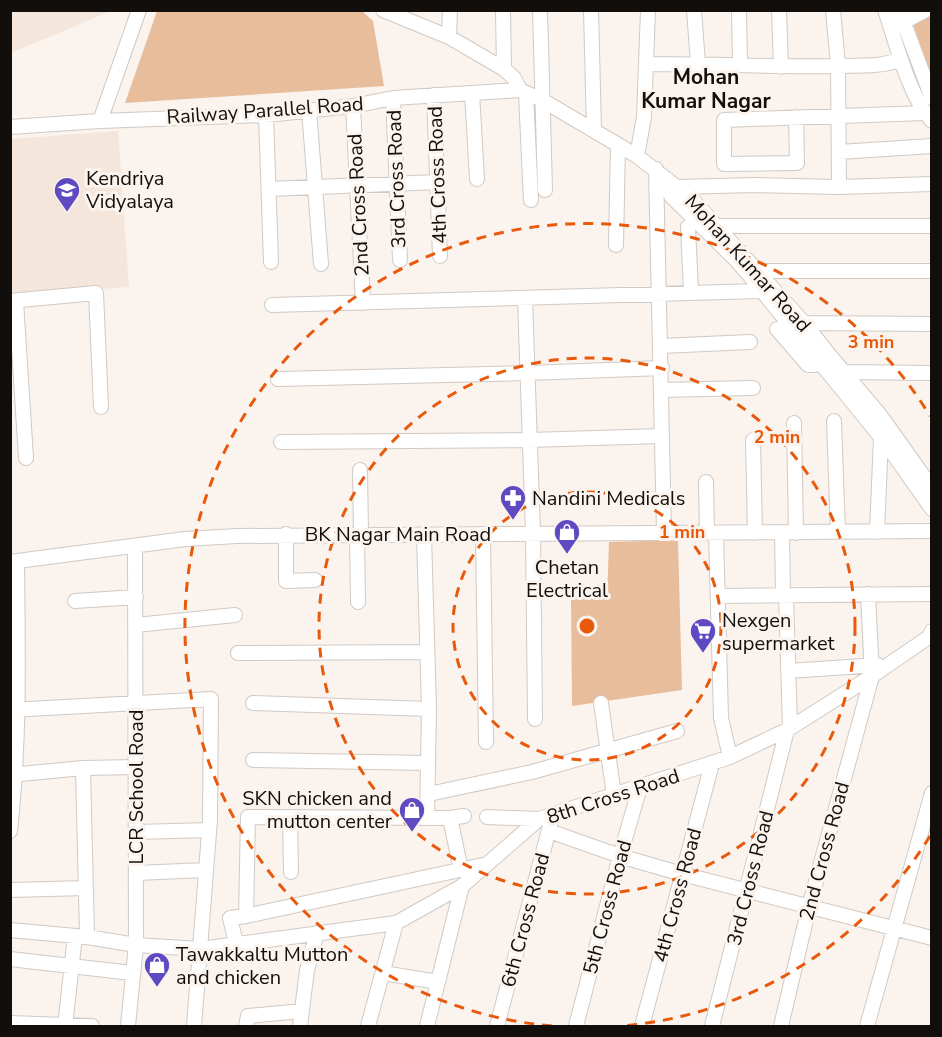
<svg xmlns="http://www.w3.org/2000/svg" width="942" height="1037" font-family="'Nunito Sans',sans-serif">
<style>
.built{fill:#f4e6db}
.green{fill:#e8bd9b}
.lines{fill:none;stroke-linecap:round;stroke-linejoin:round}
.minor-casing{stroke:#d1c9c3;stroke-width:16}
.minor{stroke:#fff;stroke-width:14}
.ring{fill:none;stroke:#e8590c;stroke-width:3;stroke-dasharray:10 8}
.labels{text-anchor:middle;stroke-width:6;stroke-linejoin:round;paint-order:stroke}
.street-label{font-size:20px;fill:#110e0c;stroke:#fbf3ed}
.poi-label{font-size:20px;fill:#110e0c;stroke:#fbf3ed;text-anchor:start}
.neighbourhood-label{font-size:21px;font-weight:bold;fill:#110e0c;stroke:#fbf3ed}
.centre{fill:#e8590c;stroke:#fbf3ed;stroke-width:3}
.ring-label{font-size:18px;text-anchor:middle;font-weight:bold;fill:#e8590c;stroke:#fbf3ed;stroke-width:6;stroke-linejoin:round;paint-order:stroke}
</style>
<rect width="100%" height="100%" fill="#fbf3ed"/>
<path class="built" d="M11,10H111V11L11,53Z
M118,131L129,287L11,295V139Z"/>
<path class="green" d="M362,11L373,21L384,86L125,103L157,11Z
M908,11H931V76L909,12Z
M678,540L682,690L572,706L571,598L607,599L609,542Z"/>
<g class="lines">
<g class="minor-casing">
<path id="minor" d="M383,10L449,37L504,69L514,78L520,90
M503,10L504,69
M540,10L545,190
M591,10L594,130
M694,10L698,64
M739,10L740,64
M779,10L781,67
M833,10L838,65L839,187
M885,10C896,42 909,97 932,121
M899,10L932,98
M896,26L926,10
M449,37L450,10
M648,64C710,64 771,67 833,66C855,65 881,68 901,59
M520,90L542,100L637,156L692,199L804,323L831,357L880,415L932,488
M472,93L477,179
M526,94L531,200
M434,95L440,256
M393,98L400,260
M353,106L363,303
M309,110L321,264
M266,115L271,262
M796,117L797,163L724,164V120L925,113
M100,121L139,10
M10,127L100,121L266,115L353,106L393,98L520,90
M839,152L932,146
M637,156L644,117L648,10
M656,169L664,533
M667,179L671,196L736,260L750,276L884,441L932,509
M677,188L678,187L754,185L839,187L932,184
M269,189L438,182
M688,227L691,291
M716,229L718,226H932
M616,245L618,145
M759,271H932
M525,299L533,533L535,719
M10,301L96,293L101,407
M16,301L26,458
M272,305L760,291
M804,323L932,324
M777,329L808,365H814L819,363
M661,346L750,342
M844,372L932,373
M278,379L528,373L662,368
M661,390L753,388
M834,421L838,532
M794,423L796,533
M753,440L755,533
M281,442L529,440L662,436
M360,470L361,534
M706,482L707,533
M877,532L881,438
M716,533L721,718L730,757
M782,533L783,595
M286,534V581L315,580
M357,534L358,602
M424,534L429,709L427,818
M483,534L486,742
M10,562L185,539L237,536L932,531
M786,595L790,727
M718,596L932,594
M75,601L136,597
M136,625L235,615
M238,653L427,652
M788,671L878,665
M253,703L429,709
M601,703L614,795
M10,710L211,699L210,820L194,1026
M253,760L428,763
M83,768L87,937
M10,775L83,768L136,767
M429,794L532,772L677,731
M290,817L291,872
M487,817L539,819
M450,818L461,870
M10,831C20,741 18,652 17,561
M549,831L620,856L682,874L932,938
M136,832L209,830
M136,873L206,870
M10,890L86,888
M246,916L483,865
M10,930L87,937L136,945L200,949L396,923
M236,943L230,918L246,916L248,817L450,818L464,816
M10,959L132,973
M383,973L438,982
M10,1023L92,1026
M65,1026L75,936
M128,1026L136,945L135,546
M246,1026L248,1016L302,1011
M300,1026L307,970L317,933
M368,1026L396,923L462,886L539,819L730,757L787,730L872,676L929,637L932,631
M427,1026L462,886
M497,1026L551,822
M576,1026L620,856L640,787
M642,1026L712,764
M712,1026L787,730
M781,1026L809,907L872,676L868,594
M867,1026L932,793"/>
</g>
<use href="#minor" class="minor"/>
</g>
<g class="ring">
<circle cx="587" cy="626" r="134"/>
<circle cx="587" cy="626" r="268"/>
<path d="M930 836A402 402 0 0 1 622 1026M552 1026A402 402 0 1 1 930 416"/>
</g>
<defs>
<g id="school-pin" transform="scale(1.35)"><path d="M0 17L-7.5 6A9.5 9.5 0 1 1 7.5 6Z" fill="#5f4ac2" stroke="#fbf3ed"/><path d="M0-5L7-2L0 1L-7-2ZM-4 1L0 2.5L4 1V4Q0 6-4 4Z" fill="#fff"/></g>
<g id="pharmacy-pin" transform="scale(1.35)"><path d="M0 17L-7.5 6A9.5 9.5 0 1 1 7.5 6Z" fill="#5f4ac2" stroke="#fbf3ed"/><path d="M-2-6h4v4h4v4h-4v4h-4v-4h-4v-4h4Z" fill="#fff"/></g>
<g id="shop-pin" transform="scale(1.35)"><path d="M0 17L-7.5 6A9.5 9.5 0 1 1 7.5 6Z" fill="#5f4ac2" stroke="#fbf3ed"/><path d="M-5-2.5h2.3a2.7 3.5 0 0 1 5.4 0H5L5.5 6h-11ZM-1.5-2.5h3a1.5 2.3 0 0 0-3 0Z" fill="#fff"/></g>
<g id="supermarket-pin" transform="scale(1.35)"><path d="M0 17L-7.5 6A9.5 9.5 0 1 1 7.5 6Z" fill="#5f4ac2" stroke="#fbf3ed"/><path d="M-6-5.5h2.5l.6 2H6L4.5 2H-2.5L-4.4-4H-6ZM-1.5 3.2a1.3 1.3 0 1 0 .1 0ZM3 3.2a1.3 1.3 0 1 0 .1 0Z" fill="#fff"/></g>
</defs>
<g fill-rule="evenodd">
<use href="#school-pin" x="67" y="190"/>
<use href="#pharmacy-pin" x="513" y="498"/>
<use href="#shop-pin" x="567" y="532"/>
<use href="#supermarket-pin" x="703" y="631"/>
<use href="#shop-pin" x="412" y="810"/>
<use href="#shop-pin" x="157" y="965"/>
</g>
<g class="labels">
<g class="street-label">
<text transform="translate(265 110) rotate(-4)" y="7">Railway Parallel Road</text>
<text transform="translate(437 175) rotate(-92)" y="7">4th Cross Road</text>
<text transform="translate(396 179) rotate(-92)" y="7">3rd Cross Road</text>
<text transform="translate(358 205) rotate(-93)" y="7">2nd Cross Road</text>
<text transform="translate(748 263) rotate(48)" y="7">Mohan Kumar Road</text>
<text x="398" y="541">BK Nagar Main Road</text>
<text transform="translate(136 787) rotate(-90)" y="7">LCR School Road</text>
<text transform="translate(613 796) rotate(-18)" y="7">8th Cross Road</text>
<text transform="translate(824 851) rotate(-75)" y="7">2nd Cross Road</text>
<text transform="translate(750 878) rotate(-76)" y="7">3rd Cross Road</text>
<text transform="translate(677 895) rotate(-75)" y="7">4th Cross Road</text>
<text transform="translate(607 907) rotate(-75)" y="7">5th Cross Road</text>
<text transform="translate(525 920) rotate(-75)" y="7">6th Cross Road</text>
</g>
<g class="poi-label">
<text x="86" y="185">Kendriya<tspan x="86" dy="23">Vidyalaya</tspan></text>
<text x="532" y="505">Nandini Medicals</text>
<text x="567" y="574" text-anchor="middle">Chetan<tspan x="567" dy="23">Electrical</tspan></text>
<text x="722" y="627">Nexgen<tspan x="722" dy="23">supermarket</tspan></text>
<text x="392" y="805" text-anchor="end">SKN chicken and<tspan x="392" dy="23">mutton center</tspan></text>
<text x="176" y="961">Tawakkaltu Mutton<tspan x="176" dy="23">and chicken</tspan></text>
</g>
<g class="neighbourhood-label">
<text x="706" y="84">Mohan<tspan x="706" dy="24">Kumar Nagar</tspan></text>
</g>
</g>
<circle cx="587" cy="626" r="9" class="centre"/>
<g class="ring-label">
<text x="871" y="348">3 min</text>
<text x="777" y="443">2 min</text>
<text x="682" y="538">1 min</text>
</g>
<rect width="942" height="1037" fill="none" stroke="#110e0c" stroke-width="24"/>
</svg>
